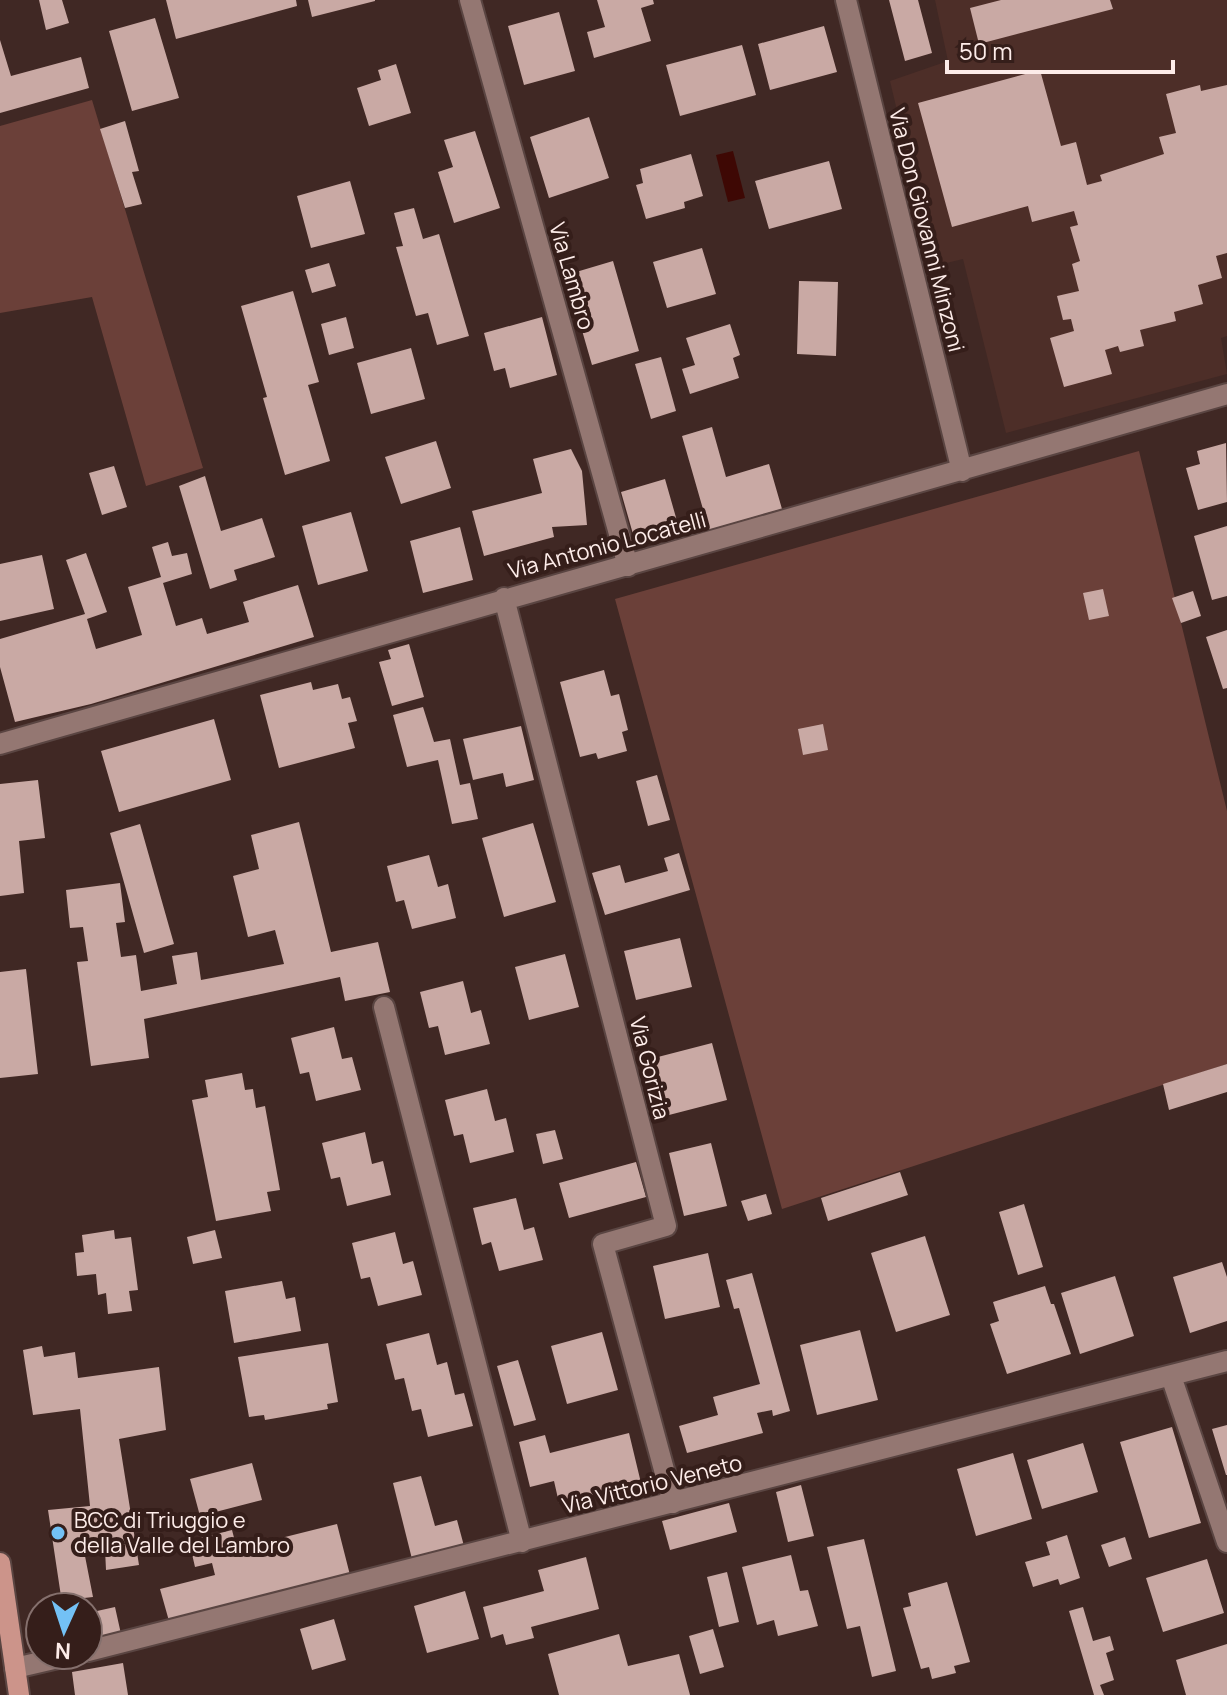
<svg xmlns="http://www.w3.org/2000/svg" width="1227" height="1695" font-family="Manrope,sans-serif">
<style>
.built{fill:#4d2e28}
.green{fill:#6b4039}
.water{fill:#3e0804}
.building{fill:#c9a9a4}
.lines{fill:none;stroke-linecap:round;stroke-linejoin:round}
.minor-casing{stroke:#5a4542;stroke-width:24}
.major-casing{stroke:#5a4542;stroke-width:24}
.minor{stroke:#947772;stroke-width:20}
.major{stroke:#cc948a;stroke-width:20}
.poi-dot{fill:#73c1f5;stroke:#351e1a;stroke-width:3}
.labels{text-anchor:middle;stroke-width:8;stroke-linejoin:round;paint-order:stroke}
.street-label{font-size:22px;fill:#fdece9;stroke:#351e1a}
.poi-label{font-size:22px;fill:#fdece9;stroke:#351e1a;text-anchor:start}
</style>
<rect width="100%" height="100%" fill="#402824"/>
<path class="built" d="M935,0H1227V336L1221,338L1227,374L1006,433L963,259L934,266L890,81L948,61Z"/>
<path class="green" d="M92,100L203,468L146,486L92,297L0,313V126Z
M1139,451L1227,811V1064L782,1209L615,599Z"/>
<path class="water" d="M733,151L745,198L728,202L716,155Z"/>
<path class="building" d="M39,0H62L69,23L46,30Z
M166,0H296L297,6L176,39Z
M308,0H375V1L312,17Z
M597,0H653L654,4L641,8L651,41L594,58L587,32L605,27Z
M889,0H918L932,53L905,61Z
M1001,0H1110L1113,9L979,44L970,8Z
M559,12L575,71L524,85L508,26Z
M155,18L179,98L132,111L109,31Z
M824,26L837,72L770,90L758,44Z
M0,40L11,76L81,57L89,88L0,113Z
M742,45L756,95L680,116L666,65Z
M396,64L411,113L369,126L357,88L381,80L378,70Z
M1040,70L1061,146L1076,142L1087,185L1102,181L1100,175L1164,154L1159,137L1176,133L1166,94L1200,85L1201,91L1227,85V253L1216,256L1222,278L1198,285L1203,304L1174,312L1176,321L1140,330L1144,346L1120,352L1118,346L1105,350L1112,374L1064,387L1050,338L1074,331L1071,319L1063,320L1057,296L1079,291L1072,264L1080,261L1070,227L1078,225L1074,211L1032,222L1028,206L952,227L918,103Z
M589,117L609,178L549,198L530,137Z
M125,121L139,171L132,172L142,204L125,208L100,129Z
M475,131L500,208L454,223L438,172L453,167L444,140Z
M691,154L703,196L684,202L685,208L646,219L636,185L643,183L640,169Z
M829,161L842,209L769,229L755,181Z
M350,181L365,234L311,248L297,196Z
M414,208L423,239L439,234L469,336L437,345L428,313L416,316L396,247L403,246L394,213Z
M702,248L716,294L667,308L653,262Z
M613,261L639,351L592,365L566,275Z
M329,263L336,286L312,293L305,270Z
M799,281L838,282L836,356L797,354Z
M293,291L319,382L308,385L330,461L285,475L263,398L267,397L241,306Z
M346,317L354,348L329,355L321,324Z
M542,317L557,375L510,388L505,368L494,371L484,333Z
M730,324L740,355L733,358L739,378L690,394L682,369L695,365L686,338Z
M411,348L425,399L371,414L357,363Z
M661,357L676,411L651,419L635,364Z
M712,427L726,477L769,464L782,509L709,530L682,436Z
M436,441L451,488L401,504L385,457Z
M1226,443L1227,502L1198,510L1186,468L1200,464L1197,451Z
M571,449L582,471L587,525L552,527L554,537L484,556L472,511L542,493L533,459Z
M114,466L127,507L102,515L89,473Z
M205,476L221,531L262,518L275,557L234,570L237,580L210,589L179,486Z
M665,479L679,528L635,541L621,492Z
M351,512L368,571L318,585L302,526Z
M1227,526V596L1212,600L1194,536Z
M460,527L473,580L423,593L410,541Z
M168,542L172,556L187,553L192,574L163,583L176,626L202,618L207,634L249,622L243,602L298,585L314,637L91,704L15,722L0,667V639L85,614L66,560L86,553L107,612L87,619L96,649L142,635L128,587L161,577L152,547Z
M42,555L54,609L0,621V564Z
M1103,589L1109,616L1089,620L1083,593Z
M1193,591L1201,616L1181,623L1172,598Z
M1227,630V688L1223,689L1206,637Z
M409,644L424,697L392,706L379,662L391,659L388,650Z
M604,670L611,696L619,694L628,730L622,732L627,751L598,759L596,753L580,757L560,682Z
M311,682L313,690L338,684L342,699L350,697L357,721L348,723L355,748L279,768L260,695Z
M423,707L434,742L450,739L460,785L470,783L478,819L452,824L438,760L407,767L393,715Z
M214,719L231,780L119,812L101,751Z
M823,724L828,750L803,755L798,729Z
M521,726L534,780L506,787L503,773L473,780L463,739Z
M657,775L670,820L648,826L636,781Z
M38,780L45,838L19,841L24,893L0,896V784Z
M299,822L331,952L378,942L390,992L345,1001L340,977L144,1019L149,1058L91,1066L77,962L88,961L83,927L70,928L66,890L120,883L125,922L116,923L121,957L136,955L141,991L177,984L172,956L197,952L201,980L284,964L275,930L248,937L233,876L259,869L251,835Z
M533,823L556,902L504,917L482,838Z
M140,824L174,944L144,953L110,833Z
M679,853L690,890L605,915L592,873L620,865L625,883L668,871L664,858Z
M429,855L438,887L448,884L456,918L412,929L404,900L396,902L387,866Z
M680,938L692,987L636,1000L624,951Z
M565,954L579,1007L529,1020L515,967Z
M26,969L38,1074L0,1078V972Z
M463,981L471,1013L481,1010L490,1044L445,1055L438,1026L429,1028L420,992Z
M334,1027L342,1059L352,1057L361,1090L316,1101L309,1072L300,1074L291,1038Z
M712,1043L727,1100L669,1115L654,1058Z
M1227,1064V1092L1169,1110L1163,1084Z
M242,1073L245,1090L253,1089L256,1108L265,1106L280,1190L267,1192L271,1211L216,1221L192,1100L208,1097L205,1080Z
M487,1089L495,1121L506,1118L514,1152L470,1163L463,1134L454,1136L445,1100Z
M555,1130L563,1159L543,1164L536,1134Z
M365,1132L372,1164L383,1161L391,1195L347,1206L340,1177L331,1179L322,1143Z
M711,1143L727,1206L684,1216L669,1153Z
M636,1162L646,1197L569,1218L559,1183Z
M900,1172L908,1195L828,1221L821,1198Z
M766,1194L772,1214L748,1221L741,1201Z
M516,1198L524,1230L534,1227L543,1260L499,1271L491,1242L482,1245L473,1208Z
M1024,1204L1043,1267L1018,1275L999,1212Z
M114,1230L115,1239L131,1237L138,1290L129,1291L132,1311L108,1314L106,1293L98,1295L96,1274L77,1276L75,1253L84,1252L82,1235Z
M215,1230L222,1258L193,1264L187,1237Z
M395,1232L403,1264L413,1261L422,1295L378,1306L370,1277L361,1279L352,1243Z
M925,1236L950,1315L896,1332L871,1253Z
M708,1253L720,1307L665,1319L653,1266Z
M1222,1262L1227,1277V1321L1190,1333L1173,1277Z
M752,1273L790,1411L773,1416L772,1410L757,1413L763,1433L687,1453L679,1426L718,1415L713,1397L760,1384L739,1308L734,1309L726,1280Z
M1115,1276L1134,1336L1080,1354L1061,1293Z
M282,1281L286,1299L295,1297L301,1331L234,1343L225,1291Z
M1045,1286L1051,1304H1054L1071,1354L1007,1374L990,1324L999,1321L993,1302Z
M860,1330L878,1400L817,1415L800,1345Z
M602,1332L618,1390L567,1404L551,1346Z
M429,1333L437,1365L447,1362L455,1395L464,1393L473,1426L428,1437L421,1409L412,1411L404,1378L395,1380L386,1344Z
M328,1343L338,1402L327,1404L328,1409L265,1420L264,1415L249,1417L238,1357Z
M42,1346L44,1357L75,1352L78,1378L159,1367L166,1430L119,1439L139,1565L106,1570L105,1549L84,1551L93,1597L84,1598L86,1607H50L62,1603L48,1510L90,1506L80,1409L33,1415L23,1350Z
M518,1360L536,1420L514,1426L497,1366Z
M1227,1425V1475H1226L1212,1429Z
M1172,1427L1201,1523L1149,1538L1120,1442Z
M629,1433L641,1483L559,1503L554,1481L530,1487L519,1442L545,1435L550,1453Z
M1083,1443L1098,1492L1042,1509L1027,1460Z
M1013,1453L1032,1519L976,1536L957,1469Z
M252,1463L262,1500L200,1516L190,1479Z
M421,1476L435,1526L457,1520L464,1546L412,1559L393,1483Z
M801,1485L814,1536L788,1542L776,1492Z
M729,1503L737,1532L670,1550L662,1521Z
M337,1524L350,1575L169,1621L160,1589L215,1575L212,1563L195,1567L189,1541L232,1530L237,1549Z
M1067,1535L1080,1578L1060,1585L1058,1579L1033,1587L1025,1562L1050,1555L1046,1542Z
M1125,1537L1132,1559L1109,1567L1101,1545Z
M864,1539L896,1671L872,1677L860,1626L847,1629L827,1547Z
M791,1555L800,1591L808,1590L818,1626L778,1636L774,1620L757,1625L742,1567Z
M586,1557L599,1609L531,1627L534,1638L506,1645L503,1634L491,1638L483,1607L544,1591L538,1570Z
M1207,1559L1224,1613L1163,1632L1146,1578Z
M727,1572L739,1622L719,1627L707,1577Z
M947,1582L970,1662L954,1666L956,1673L932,1679L929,1667L921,1669L903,1608L911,1606L908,1593Z
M465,1591L479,1639L427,1653L414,1606Z
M115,1607L121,1634L88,1642V1613Z
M1083,1607L1093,1641L1110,1636L1114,1650L1106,1653L1114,1680L1100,1685L1104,1695H1094L1069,1611Z
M334,1619L346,1660L312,1670L300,1629Z
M713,1629L724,1667L700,1674L689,1636Z
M619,1634L628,1666L679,1654L690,1695H559L548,1654Z
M1227,1644V1695H1186L1176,1660Z
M123,1663L128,1695H75L72,1672Z"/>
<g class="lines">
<g class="minor-casing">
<path id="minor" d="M470,0L628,566
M846,0L962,471
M504,598L666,1226L603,1244L673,1503
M0,744C408,625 818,513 1227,394
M384,1007L522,1542
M1171,1376L1227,1542
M88,1651L1227,1361
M15,1668L71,1655"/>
</g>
<g class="major-casing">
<path id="major" d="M0,1563L19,1695"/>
</g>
<use href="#minor" class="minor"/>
<use href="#major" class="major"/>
</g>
<circle class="poi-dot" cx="58" cy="1533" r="8"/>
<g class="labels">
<g class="street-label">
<text transform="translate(927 230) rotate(76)" y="8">Via Don Giovanni Minzoni</text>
<text transform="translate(572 276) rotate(74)" y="8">Via Lambro</text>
<text transform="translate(607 545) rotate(-15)" y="8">Via Antonio Locatelli</text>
<text transform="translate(650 1068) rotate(76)" y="8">Via Gorizia</text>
<text transform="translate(652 1484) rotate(-14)" y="8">Via Vittorio Veneto</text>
</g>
<g class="poi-label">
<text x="74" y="1528">BCC di Triuggio e<tspan x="74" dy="25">della Valle del Lambro</tspan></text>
</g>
</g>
<g transform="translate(64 1631) rotate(183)"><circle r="38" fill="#351e1a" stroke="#85706d" stroke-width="2"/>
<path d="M0-6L14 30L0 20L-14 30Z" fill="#73c1f5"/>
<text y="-12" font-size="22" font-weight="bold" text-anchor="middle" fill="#fdece9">N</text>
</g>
<path d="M947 60v12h226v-12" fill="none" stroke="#fdece9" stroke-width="4"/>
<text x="959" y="60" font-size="24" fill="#fdece9" stroke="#351e1a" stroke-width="6" paint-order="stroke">50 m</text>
</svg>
